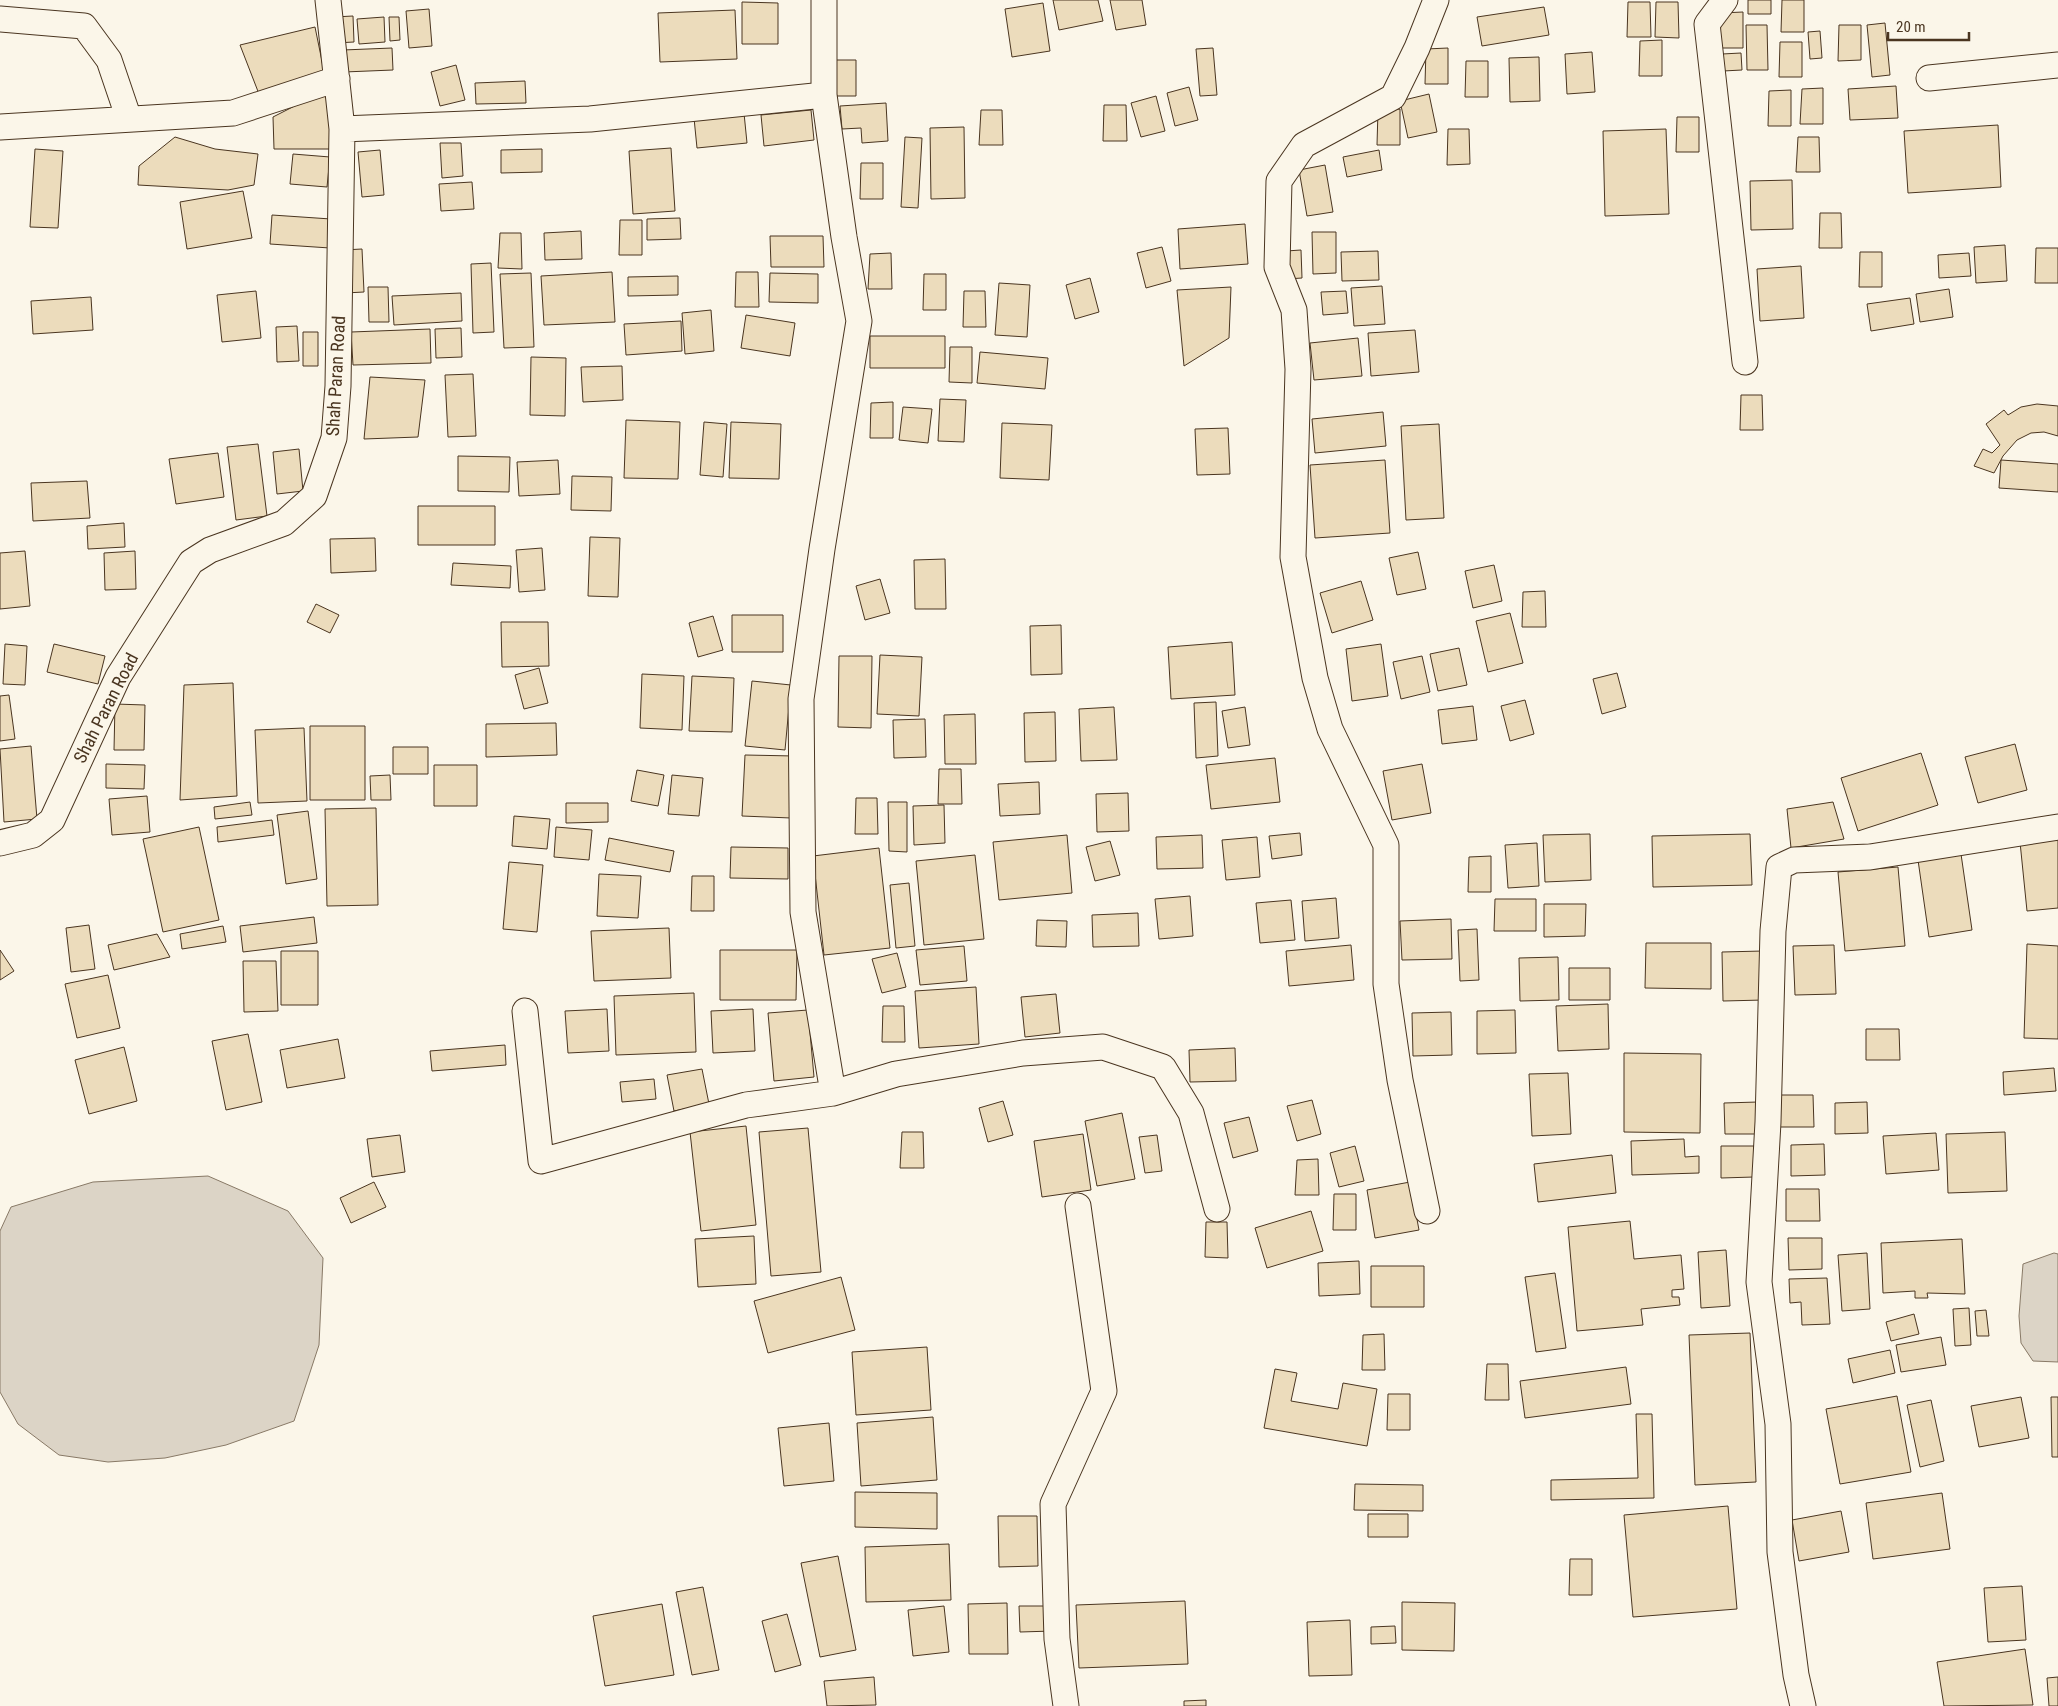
<svg xmlns="http://www.w3.org/2000/svg" width="2058" height="1706" font-family="'Roboto Condensed',sans-serif">
<style>
.water{fill:#dcd4c6;stroke:#887966}
.building{fill:#ecdcbc;stroke:#4a3520}
.lines{fill:none;stroke-linecap:round;stroke-linejoin:round}
.street-casing{stroke:#4a3520;stroke-width:27}
.street{stroke:#fbf6e9;stroke-width:25}
.labels{text-anchor:middle;stroke-width:4;stroke-linejoin:round;paint-order:stroke}
.street-label{font-size:18px;fill:#4a3520;stroke:#fbf6e9}
</style>
<rect width="100%" height="100%" fill="#fbf6e9"/>
<path class="water" d="M208,1176L288,1211L323,1258L319,1345L294,1421L226,1445L165,1458L108,1462L59,1455L18,1424L0,1392V1231L11,1207L93,1182Z
M2054,1253L2058,1254V1362L2033,1361L2021,1343L2019,1316L2023,1264Z"/>
<path class="building" d="M1053,0H1098L1103,21L1059,30Z
M1110,0H1142L1146,25L1116,30Z
M1748,0H1771V14H1748Z
M1782,0H1804V32H1781Z
M742,2L778,3V44H742Z
M1628,2H1650L1651,37H1627Z
M1656,2H1678L1679,38L1655,37Z
M1043,3L1050,51L1012,57L1005,9Z
M1544,7L1549,35L1482,46L1477,17Z
M429,9L432,46L409,48L406,11Z
M735,10L737,59L660,62L658,13Z
M1743,12V48H1720L1721,13Z
M353,16L354,42L335,43L334,17Z
M384,17L385,42L359,44L357,19Z
M389,17H399L400,40L390,41Z
M1885,23L1890,75L1872,77L1867,25Z
M1746,25H1767L1768,70H1747Z
M1839,25H1861V60L1838,61Z
M315,27L325,76L259,94L240,45Z
M1820,31L1822,58L1810,59L1808,32Z
M1662,40V76H1639L1640,41Z
M1780,42H1802V77H1779Z
M392,48L393,70L344,72L343,50Z
M1213,48L1217,95L1200,96L1196,49Z
M1448,48V84H1425L1426,49Z
M1592,52L1595,92L1567,94L1565,54Z
M1741,53L1742,70L1723,71L1722,54Z
M1539,57L1540,101L1510,102L1509,58Z
M834,60H856V96H833Z
M1466,61H1488V97H1465Z
M456,65L465,100L440,106L431,72Z
M525,81L526,103L476,104L475,83Z
M1896,86L1898,118L1850,120L1848,89Z
M1189,87L1198,120L1175,126L1167,93Z
M1823,88V124H1800L1802,89Z
M328,89L331,149H274L273,117Z
M1791,90V126H1768L1769,91Z
M1429,94L1437,132L1408,138L1400,101Z
M1156,96L1165,131L1141,137L1131,103Z
M886,103L888,141L862,143L861,128L842,129L840,106Z
M1104,105H1126L1127,141H1103Z
M1400,109V145H1377L1378,110Z
M811,110L814,140L764,146L761,115Z
M981,110H1002L1003,145H979Z
M744,113L747,143L697,148L694,118Z
M1677,117H1699V152H1676Z
M1998,125L2001,187L1908,193L1904,131Z
M964,127L965,198L931,199L930,128Z
M1448,129H1469L1470,164L1447,165Z
M1666,129L1669,214L1605,216L1603,131Z
M175,137L215,149L258,154L254,185L228,190L138,185L139,166Z
M905,137L922,138L918,208L901,207Z
M1798,137H1819L1820,172H1796Z
M440,143H461L463,176L442,178Z
M671,148L675,211L633,214L629,151Z
M35,149L63,151L58,228L30,227Z
M542,149V172L501,173V150Z
M380,150L384,195L362,197L358,152Z
M1379,150L1382,170L1347,177L1343,157Z
M293,154L330,157L327,187L290,184Z
M861,163H883V199H860Z
M1325,165L1333,212L1307,216L1299,170Z
M1792,180L1793,229L1751,230L1750,181Z
M472,182L474,209L441,211L439,184Z
M243,191L252,238L187,249L180,202Z
M1820,213H1841L1842,248H1819Z
M272,215L331,219L330,248L270,244Z
M680,218L681,239L647,240V219Z
M620,220H642V255H619Z
M1245,224L1248,264L1180,269L1178,229Z
M581,231L582,259L545,260L544,233Z
M1312,232H1336V273L1313,274Z
M500,233H521L522,269L498,268Z
M770,236H823L824,267H771Z
M2005,245L2007,281L1976,283L1974,247Z
M1162,247L1171,281L1146,288L1137,253Z
M2036,248H2058V283H2035Z
M362,249L364,292L345,293L343,250Z
M1301,250L1302,278L1287,279L1286,251Z
M1378,251L1379,280L1342,281L1341,252Z
M1860,252H1882V287H1859Z
M891,253L892,289H868L870,254Z
M1969,253L1971,276L1939,278L1938,255Z
M491,263L494,332L473,333L471,264Z
M1801,266L1804,318L1760,321L1757,269Z
M612,272L615,322L544,325L541,276Z
M736,272H758L759,307H735Z
M531,273L534,347L504,348L500,274Z
M770,273L818,274V303L769,302Z
M924,274H946V310H923Z
M678,276V295L628,296V277Z
M1090,278L1099,312L1075,319L1066,285Z
M999,283L1030,285L1027,337L995,335Z
M1382,286L1385,324L1354,326L1351,288Z
M368,287H388L389,322H369Z
M1231,287L1229,338L1184,366L1177,290Z
M1949,289L1953,317L1920,322L1916,294Z
M256,291L261,338L222,342L217,295Z
M964,291H985L986,327H963Z
M1346,291L1348,313L1323,315L1321,292Z
M461,293L462,321L394,325L392,296Z
M91,297L93,330L33,334L31,301Z
M1910,298L1914,324L1871,331L1867,304Z
M711,310L714,351L685,354L682,313Z
M746,315L795,323L790,356L741,348Z
M681,321L682,351L626,355L624,324Z
M297,326L299,361L277,362L276,327Z
M461,328L462,357L436,358L435,329Z
M430,329L431,363L353,365L351,332Z
M1415,330L1419,372L1371,376L1368,333Z
M303,332H318V366H303Z
M870,336H945V368H870Z
M1358,338L1362,376L1314,380L1310,343Z
M950,347H972V383L949,382Z
M980,352L1048,358L1045,389L977,383Z
M531,357L566,358L565,416L530,415Z
M622,366L623,400L583,402L581,367Z
M473,374L476,436L448,437L445,375Z
M370,377L425,380L418,437L364,439Z
M1741,395H1762L1763,430H1740Z
M940,399L966,400L964,442L938,441Z
M893,402V438H870L871,403Z
M2037,404L2058,406V436L2044,432L2031,433L2017,440L2003,456L1994,473L1974,466L1983,449L1992,453L2000,445L1986,424L2004,410L2008,415L2021,407Z
M903,407L932,409L928,443L899,440Z
M1383,412L1386,446L1315,453L1312,419Z
M626,420L680,422L678,479L624,478Z
M704,422L727,424L723,477L700,475Z
M731,422L781,424L779,479L729,478Z
M1002,423L1052,425L1049,480L1000,478Z
M1439,424L1444,518L1406,520L1401,426Z
M1228,428L1230,474L1197,475L1195,429Z
M258,444L267,516L236,520L227,447Z
M299,449L303,491L277,494L273,452Z
M218,453L224,497L176,504L169,459Z
M458,456L510,457L509,492L458,491Z
M558,460L560,494L519,496L517,462Z
M1385,460L1390,533L1315,538L1310,465Z
M2001,460L2058,464V492L1999,488Z
M572,476L612,477L611,511L571,510Z
M87,481L90,518L33,521L31,483Z
M418,506H495V545H418Z
M124,523L125,547L88,549L87,526Z
M590,537L620,538L618,597L588,596Z
M375,538L376,571L331,573L330,539Z
M542,548L545,590L519,592L516,550Z
M25,551L30,606L0,609V553Z
M135,551L136,589L105,590L104,553Z
M1418,552L1426,589L1397,595L1389,558Z
M945,559L946,609H915L914,560Z
M453,563L511,566L510,588L451,585Z
M1494,565L1502,601L1473,608L1465,571Z
M880,579L890,613L865,620L856,586Z
M1361,581L1373,620L1332,633L1320,593Z
M1545,591L1546,627H1522L1523,592Z
M316,604L339,615L330,633L307,622Z
M1510,613L1523,663L1488,672L1476,621Z
M732,615H783V652H732Z
M713,616L723,650L698,657L689,623Z
M501,622H548L549,666L502,667Z
M1061,625L1062,674L1031,675L1030,626Z
M1232,642L1235,695L1171,699L1168,647Z
M5,644L27,646L25,685L3,684Z
M54,644L105,656L98,684L47,672Z
M1381,644L1388,696L1352,701L1346,649Z
M1459,648L1467,685L1438,691L1430,654Z
M880,655L922,657L919,716L877,714Z
M839,656H872L871,728L838,727Z
M1422,656L1430,692L1401,699L1393,662Z
M539,668L548,703L524,709L515,675Z
M1617,673L1626,707L1602,714L1593,679Z
M642,674L684,676L682,730L640,728Z
M692,676L734,678L732,732L689,731Z
M752,681L791,685L785,750L745,746Z
M233,683L237,796L180,800L184,685Z
M9,695L15,739L0,741V696Z
M1525,700L1534,734L1510,741L1501,706Z
M1216,702L1218,756L1196,758L1194,703Z
M115,704L145,705L144,750H114Z
M1473,706L1477,740L1442,744L1438,710Z
M1114,707L1117,760L1081,761L1079,709Z
M1245,707L1250,745L1228,748L1222,711Z
M1055,712L1056,761L1025,762L1024,713Z
M975,714L976,764H945L944,715Z
M925,719L926,757L894,758L893,720Z
M556,723L557,755L486,757V724Z
M310,726H365V800H310Z
M304,728L307,801L258,803L255,730Z
M2015,744L2027,790L1978,803L1965,757Z
M31,746L37,819L4,822L0,749Z
M393,747H428V774H393Z
M1921,753L1938,805L1858,831L1841,778Z
M745,755L794,756L791,818L742,816Z
M1275,758L1280,802L1211,809L1206,765Z
M106,764L145,765L144,789L106,788Z
M1422,764L1431,813L1392,820L1383,771Z
M434,765H477V806H434Z
M939,769H961L962,804H938Z
M637,770L664,775L658,806L631,801Z
M390,775L391,800H371L370,776Z
M672,775L703,778L699,816L668,814Z
M1039,782L1040,814L1000,816L998,784Z
M1128,793L1129,831L1097,832L1096,794Z
M147,796L150,832L112,835L109,799Z
M856,798H877L878,834H855Z
M250,802L252,815L215,819L214,807Z
M888,802H907V852L889,851Z
M1833,802L1844,839L1791,848L1787,809Z
M566,803H608V822L566,823Z
M944,805L945,843L914,845L913,806Z
M376,808L378,905L327,906L325,809Z
M308,811L317,879L286,884L277,815Z
M514,816L550,819L547,849L512,846Z
M272,820L274,835L218,842L217,827Z
M199,827L219,920L163,932L143,839Z
M556,827L592,830L589,860L554,857Z
M1300,833L1302,855L1272,859L1269,836Z
M1590,834L1591,880L1545,882L1543,835Z
M1750,834L1752,885L1653,887L1652,836Z
M1067,835L1072,893L999,900L993,842Z
M1202,835L1203,868L1157,869L1156,837Z
M1257,837L1260,877L1226,880L1222,840Z
M609,838L674,851L670,872L605,860Z
M2058,838V908L2027,911L2020,842Z
M1110,841L1120,875L1095,881L1086,847Z
M1537,843L1539,886L1508,888L1505,845Z
M731,847L788,848V879L730,878Z
M879,848L890,948L824,955L813,856Z
M1961,854L1972,930L1929,937L1918,860Z
M975,855L984,939L924,945L916,861Z
M1491,856V892H1468L1469,857Z
M509,862L543,865L537,932L503,929Z
M1898,867L1905,946L1845,951L1838,872Z
M599,874L641,876L638,918L597,916Z
M692,876H714V911H691Z
M909,883L915,946L896,948L890,885Z
M1190,896L1193,936L1159,939L1155,899Z
M1336,898L1339,938L1305,941L1302,901Z
M1495,899H1536V931H1494Z
M1291,900L1295,940L1260,943L1256,903Z
M1544,904H1586L1585,936L1544,937Z
M1138,913L1139,946L1093,947L1092,915Z
M314,917L317,943L243,952L240,926Z
M1451,919L1452,959L1402,960L1400,921Z
M1037,920L1067,921L1066,947L1036,946Z
M89,925L95,969L71,972L66,928Z
M223,926L226,942L182,949L180,934Z
M669,928L671,978L594,981L591,931Z
M1477,929L1479,980L1460,981L1458,930Z
M157,934L170,957L114,970L108,945Z
M1646,943H1711V989L1645,988Z
M2027,944L2058,946V1039L2024,1038Z
M1351,945L1354,980L1289,986L1286,951Z
M1834,945L1836,994L1795,995L1793,946Z
M964,946L967,981L920,985L916,950Z
M0,950L14,971L0,980Z
M720,950H797L796,1000H720Z
M281,951H318V1005H281Z
M1763,951L1764,1000L1723,1001L1722,952Z
M897,953L906,987L882,993L872,959Z
M1558,957L1559,1000L1520,1001L1519,958Z
M243,961H276L278,1011L244,1012Z
M1569,968H1610V1000H1569Z
M108,975L120,1028L77,1038L65,984Z
M976,987L979,1044L919,1048L915,991Z
M694,993L696,1052L616,1055L614,996Z
M1056,994L1060,1033L1025,1037L1021,997Z
M1608,1004L1609,1049L1558,1051L1556,1006Z
M883,1006H904L905,1042H882Z
M607,1009L609,1051L568,1053L565,1011Z
M753,1009L755,1051L713,1053L711,1011Z
M808,1010L814,1077L774,1081L768,1013Z
M1515,1010L1516,1053L1477,1054V1011Z
M1451,1012L1452,1055L1413,1056L1412,1013Z
M1866,1029H1899L1900,1060H1866Z
M248,1034L262,1102L226,1110L212,1041Z
M338,1039L345,1078L287,1088L280,1050Z
M505,1045L506,1065L432,1071L430,1051Z
M124,1047L137,1101L89,1114L75,1060Z
M1235,1048L1236,1081L1190,1082L1189,1050Z
M1624,1053L1701,1054L1700,1133L1624,1132Z
M2054,1068L2056,1091L2004,1095L2003,1072Z
M702,1069L709,1104L674,1111L667,1075Z
M1568,1073L1571,1134L1532,1136L1529,1074Z
M654,1079L656,1099L622,1102L620,1082Z
M1780,1095H1813L1814,1127H1780Z
M1312,1100L1321,1134L1297,1141L1287,1106Z
M1003,1101L1013,1135L988,1142L979,1108Z
M1758,1102V1134H1725L1724,1103Z
M1867,1102L1868,1133L1835,1134V1103Z
M1122,1113L1135,1179L1097,1186L1085,1121Z
M1249,1117L1258,1151L1233,1158L1224,1123Z
M746,1126L756,1225L701,1231L690,1132Z
M808,1128L821,1272L771,1276L759,1132Z
M902,1132H923L924,1168H900Z
M2005,1132L2007,1191L1948,1193L1946,1134Z
M1936,1133L1939,1170L1886,1174L1883,1136Z
M1083,1134L1091,1190L1042,1197L1034,1141Z
M400,1135L405,1172L372,1177L367,1139Z
M1157,1135L1162,1171L1145,1173L1139,1137Z
M1684,1139L1685,1157L1699,1156V1173L1632,1175L1631,1141Z
M1824,1144L1825,1175L1791,1176V1145Z
M1355,1146L1364,1181L1339,1187L1330,1153Z
M1721,1146H1754V1177L1721,1178Z
M1612,1155L1616,1193L1538,1202L1534,1164Z
M1318,1159L1319,1195H1295L1297,1160Z
M374,1182L386,1207L351,1223L340,1198Z
M1410,1182L1419,1230L1375,1238L1367,1190Z
M1786,1189H1819L1820,1221H1786Z
M1334,1194H1356V1230H1333Z
M1311,1211L1323,1251L1267,1268L1255,1228Z
M1630,1221L1634,1259L1681,1255L1684,1289L1672,1290V1297H1679L1680,1305L1641,1309L1643,1325L1577,1331L1568,1227Z
M1206,1222H1227L1228,1258L1205,1257Z
M754,1236L756,1284L698,1287L695,1239Z
M1788,1238H1822V1269L1789,1270Z
M1962,1239L1965,1294L1927,1293L1928,1298H1915V1291L1883,1293L1881,1243Z
M1726,1250L1730,1306L1701,1308L1698,1252Z
M1867,1253L1870,1309L1842,1311L1838,1255Z
M1359,1261L1360,1294L1319,1296L1318,1263Z
M1371,1266H1424V1307H1371Z
M1555,1273L1566,1348L1536,1352L1525,1277Z
M841,1277L855,1330L768,1353L754,1301Z
M1827,1278L1830,1324L1802,1325L1801,1302L1790,1303L1789,1279Z
M1969,1308L1971,1345L1955,1346L1953,1309Z
M1986,1310L1989,1336H1977L1975,1311Z
M1914,1314L1919,1334L1891,1341L1886,1322Z
M1750,1333L1756,1482L1695,1485L1689,1335Z
M1384,1334L1385,1370H1362L1363,1335Z
M1941,1337L1946,1365L1901,1372L1896,1345Z
M927,1347L931,1410L856,1415L852,1352Z
M1890,1350L1895,1373L1853,1383L1848,1359Z
M1487,1364H1508L1509,1400H1485Z
M1626,1367L1631,1404L1525,1418L1520,1381Z
M1275,1369L1297,1373L1291,1401L1338,1409L1343,1383L1377,1389L1367,1446L1264,1428Z
M1388,1394H1410V1430H1387Z
M1897,1396L1911,1472L1840,1484L1826,1409Z
M2021,1397L2029,1438L1979,1447L1971,1406Z
M2051,1397H2058V1457H2052Z
M1931,1400L1944,1461L1920,1467L1907,1405Z
M1636,1414H1652L1654,1498L1551,1500V1480L1638,1478Z
M933,1417L937,1480L861,1486L857,1423Z
M829,1423L834,1481L784,1486L778,1428Z
M1355,1484L1423,1485V1511L1354,1510Z
M855,1492L937,1493V1529L855,1527Z
M1942,1493L1950,1549L1873,1559L1866,1503Z
M1728,1506L1737,1609L1633,1617L1624,1515Z
M1841,1511L1849,1552L1799,1561L1792,1520Z
M1368,1514H1408V1537H1368Z
M998,1516H1037L1038,1566L999,1567Z
M949,1544L951,1600L866,1602L865,1547Z
M838,1556L856,1650L820,1657L801,1563Z
M1570,1559H1592V1595H1569Z
M2022,1586L2026,1640L1988,1642L1984,1588Z
M703,1587L719,1670L692,1675L676,1592Z
M1185,1601L1188,1664L1079,1668L1076,1605Z
M1402,1602L1455,1603L1454,1651L1402,1650Z
M1007,1603L1008,1654H969L968,1604Z
M662,1604L674,1675L605,1686L593,1616Z
M944,1606L949,1652L913,1656L908,1610Z
M1019,1606H1052L1053,1631L1020,1632Z
M787,1614L801,1665L775,1672L762,1621Z
M1350,1620L1352,1675L1309,1676L1307,1622Z
M1395,1626L1396,1643L1371,1644V1627Z
M2025,1649L2033,1705L1944,1706L1937,1662Z
M874,1677L876,1705L827,1706L824,1681Z
M2058,1677V1706H2049L2047,1678Z
M1206,1700V1706H1184V1701Z"/>
<g class="lines">
<g class="street-casing">
<path id="street" d="M824,0V95
M1725,0L1707,24L1745,362
M0,19L84,26L109,60L129,119
M1929,78L2058,65
M0,127L233,113L337,79
M342,129L590,119L824,95L844,237L859,321L822,549L801,699L803,912L833,1093L746,1105L541,1161L525,1011
M0,843L33,835L52,820L118,677L191,562L210,550L284,523L314,496L334,438L338,386L342,129L328,0
M833,1093L896,1074L1023,1053L1103,1047L1163,1067L1191,1113L1217,1209
M1427,1211L1400,1080L1386,984V845L1330,729L1315,678L1293,557L1298,369L1294,310L1277,267L1279,181L1304,145L1393,97L1417,48L1436,0
M1066,1706L1057,1639L1053,1504L1104,1391L1078,1206
M1803,1706L1796,1675L1780,1552L1778,1424L1759,1282L1768,1122L1773,931L1779,867L1794,860L1870,857L2058,827"/>
</g>
<use href="#street" class="street"/>
</g>
<g class="labels">
<g class="street-label">
<text transform="translate(336 376) rotate(-87)" y="6">Shah Paran Road</text>
<text transform="translate(106 708) rotate(-63)" y="6">Shah Paran Road</text>
</g>
</g>
<path d="M1888 32v8h81v-8" fill="none" stroke="#4a3520" stroke-width="2.5"/>
<text x="1896" y="32" font-size="15" fill="#4a3520" stroke="#fbf6e9" stroke-width="4" paint-order="stroke">20 m</text>
</svg>
